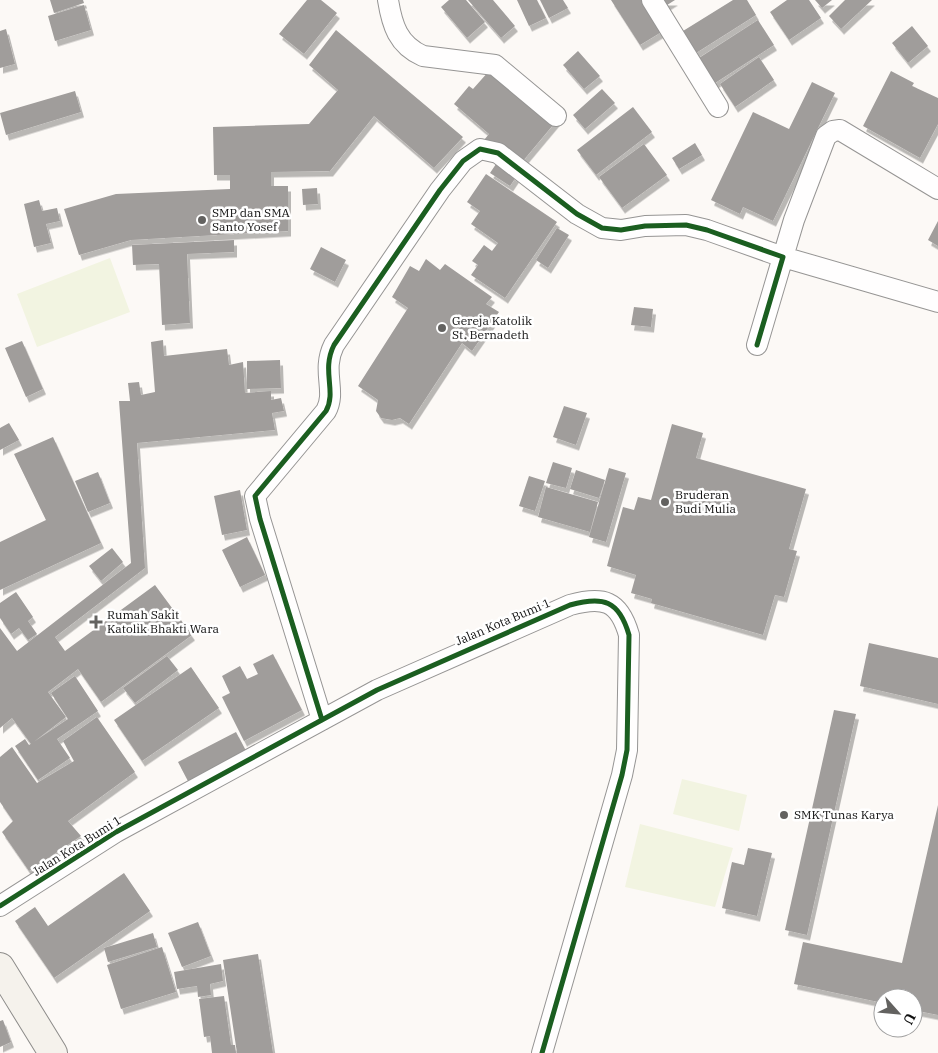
<svg xmlns="http://www.w3.org/2000/svg" width="938" height="1053" font-family="'IBM Plex Serif',serif">
<style>
.pitch{fill:#f2f4e1}
.building{fill:#a09d9b;filter:url(#shadow)}
.lines{fill:none;stroke-linecap:round;stroke-linejoin:round}
.street-casing{stroke:#969594;stroke-width:22}
.secondary-casing{stroke:#8d8c8a;stroke-width:30}
.street{stroke:#fffefe;stroke-width:20}
.secondary{stroke:#f5f2ec;stroke-width:28}
.cycleway-casing{stroke:#fff;stroke-width:8}
.cycleway{stroke:#1b5e20;stroke-width:5}
.poi-dot{fill:#636260;stroke:#fff;stroke-width:2}
.labels{text-anchor:middle;stroke-width:5;stroke-linejoin:round;paint-order:stroke}
.poi-label{font-size:12px;fill:#101010;stroke:#fff;text-anchor:start}
.street-label{font-size:12px;fill:#101010;stroke:#fff}
</style>
<defs>
<filter id="shadow"><feDropShadow dx="3" dy="5.5" stdDeviation="0" flood-color="#0004"/></filter>
</defs>
<rect width="100%" height="100%" fill="#fcf9f6"/>
<path class="pitch" d="M110,258L130,312L37,347L17,294Z
M682,779L747,795L739,831L673,814Z
M640,824L733,848L715,907L625,887Z"/>
<path class="building" d="M50,0H83L84,3L54,13Z
M307,0H321L337,13L304,54L279,34Z
M449,0H466L485,22L467,38L441,7Z
M468,0H493L515,26L501,38Z
M517,0H537L546,18L529,26Z
M540,0H563L568,8L549,18Z
M611,0H648L668,28L640,45Z
M660,0H675L664,7Z
M733,0H747L756,15L696,53L683,31Z
M787,0H809L821,18L789,40L770,12Z
M815,0H832L822,8Z
M845,0H872L841,29L829,16Z
M84,5L91,30L55,41L48,16Z
M758,20L774,45L715,83L699,58Z
M912,26L928,46L908,63L892,43Z
M6,29L15,64L0,68V31Z
M336,30L463,137L434,168L374,116L330,171L271,172V186H288V231L131,240L79,255L64,209L116,194L230,189V175H214L213,127L309,124L338,90L309,65Z
M578,51L600,76L584,89L563,65Z
M759,57L774,80L735,107L720,84Z
M489,71L558,119L517,168L484,140L489,134L454,104L469,86L473,89Z
M891,71L914,83L912,86L938,98V124L920,158L863,126Z
M812,82L835,93L773,221L743,207L740,214L711,200L753,112L789,129Z
M602,89L615,103L585,129L573,115Z
M75,91L81,112L6,135L0,113Z
M633,107L652,132L596,175L577,150Z
M695,143L702,155L679,169L672,158Z
M644,144L667,175L622,208L599,177Z
M496,164L516,177L510,186L490,173Z
M486,174L557,222L505,298L471,275L478,265L472,261L484,245L492,251L498,243L471,224L480,211L467,202Z
M317,188L318,204L303,205L302,189Z
M39,200L42,211L57,208L60,221L46,224L51,243L34,247L24,204Z
M938,221V246L928,240Z
M557,228L569,235L548,268L536,260Z
M234,240V252L187,254L190,323L162,325L159,264L133,265L132,245Z
M321,247L346,260L335,282L310,269Z
M426,259L440,270L445,264L492,297L486,304L499,312L472,351L462,343L409,424L400,418L392,420L381,418L376,411L378,400L358,386L408,308L392,297L410,266L419,271Z
M634,307L653,309L651,327L631,325Z
M163,340L164,356L227,349L229,365L243,362L245,393L271,391V400L281,398L284,411L272,413L275,430L137,443L145,568L55,637L65,651L155,585L192,635L101,702L78,669L48,692L66,717L31,744L12,718L0,728V628L17,651L131,563L119,401H130L128,383L139,382L141,395L155,392L151,342Z
M22,341L43,389L26,397L5,348Z
M280,360L281,388L247,389V361Z
M564,406L587,413L576,445L553,437Z
M9,423L19,440L0,450V428Z
M672,424L703,433L696,458L806,489L789,549L797,551L784,597L775,595L763,635L651,603L652,599L631,593L636,575L607,566L623,507L634,510L638,497L651,500Z
M53,437L101,543L0,590V542L46,520L14,454Z
M553,462L572,468L566,488L546,483Z
M609,468L626,473L606,542L589,537Z
M576,470L605,480L599,498L570,489Z
M98,472L110,503L88,512L75,481Z
M529,476L545,481L535,511L519,506Z
M546,487L598,502L590,532L538,517Z
M240,490L247,530L222,535L214,496Z
M247,537L265,575L240,587L222,550Z
M112,548L123,562L101,581L89,566Z
M16,592L33,617L28,621L37,634L28,640L19,628L11,634L0,618V603Z
M869,643L938,658V704L860,686Z
M273,654L302,710L244,741L222,697L230,693L222,676L240,666L247,679L258,674L253,664Z
M167,656L178,670L135,703L123,688Z
M191,667L219,708L142,761L114,720Z
M75,676L98,711L57,739L70,758L38,780L15,746L25,739L29,745L68,719L51,693Z
M834,710L856,714L807,935L785,930Z
M97,717L135,772L68,821L81,836L29,871L2,832L13,821L0,802V757L12,747L37,783L74,761L63,741Z
M236,732L246,751L188,781L178,762Z
M938,805V1015L913,1010V998H883V1003L794,984L803,942L902,963Z
M748,848L772,853L757,916L722,908L732,862L744,865Z
M124,873L150,911L54,978L15,921L35,907L48,926Z
M198,922L211,956L182,967L168,933Z
M153,933L157,947L108,962L104,948Z
M162,947L176,992L121,1009L107,965Z
M258,954L273,1053H237L223,960Z
M221,964L223,981L210,984L211,995L198,997L197,986L177,989L174,972Z
M224,996L231,1045H235L236,1053H212L210,1036L204,1037L199,999Z
M3,1020L11,1042L0,1047V1021Z"/>
<g class="lines">
<g class="street-casing">
<path id="street" d="M388,0C392,25 398,45 423,56L495,65L556,116
M652,0L718,107
M938,189L840,130L833,131L826,136L794,220L783,257L938,302
M322,720L260,519L255,496L326,411C337,391 321,371 334,345L440,190L463,161L480,149L498,153L577,214L602,228L621,230L645,226L686,225L707,230L783,257L757,345
M0,906L116,832L377,690L570,605C603,596 619,600 629,635L627,750L622,775L542,1053"/>
</g>
<g class="secondary-casing">
<path id="secondary" d="M0,967L53,1053"/>
</g>
<use href="#street" class="street"/>
<use href="#secondary" class="secondary"/>
<g class="cycleway-casing">
<path id="cycleway" d="M322,720L260,519L255,496L326,411C337,391 321,371 334,345L440,190L463,161L480,149L498,153L577,214L602,228L621,230L645,226L686,225L707,230L783,257L757,345
M0,906L116,832L377,690L570,605C603,596 619,600 629,635L627,750L622,775L542,1053"/>
</g>
<use href="#cycleway" class="cycleway"/>
</g>
<g class="poi-dot">
<circle cx="202" cy="220" r="5"/>
<circle cx="442" cy="328" r="5"/>
<circle cx="665" cy="502" r="5"/>
<path d="M93.5 614.5h5v5h5v5h-5v5h-5v-5h-5v-5h5z"/>
<circle cx="784" cy="815" r="5"/>
</g>
<g class="labels">
<g class="poi-label">
<text x="212" y="217">SMP dan SMA<tspan x="212" dy="14">Santo Yosef</tspan></text>
<text x="452" y="325">Gereja Katolik<tspan x="452" dy="14">St. Bernadeth</tspan></text>
<text x="675" y="499">Bruderan<tspan x="675" dy="14">Budi Mulia</tspan></text>
<text x="107" y="619">Rumah Sakit<tspan x="107" dy="14">Katolik Bhakti Wara</tspan></text>
<text x="794" y="819">SMK Tunas Karya</text>
</g>
<g class="street-label">
<text transform="translate(503 622) rotate(-23)" y="4">Jalan Kota Bumi 1</text>
<text transform="translate(77 846) rotate(-32)" y="4">Jalan Kota Bumi 1</text>
</g>
</g>
<g transform="translate(898 1013) rotate(117)"><circle r="24" fill="#ffffff" stroke="#9f9f9f"/>
<path d="M0-4L9 19L0 12L-9 19Z" fill="#636260"/>
<text y="-8" font-size="14" font-weight="bold" text-anchor="middle" fill="#101010">U</text>
</g>
</svg>
